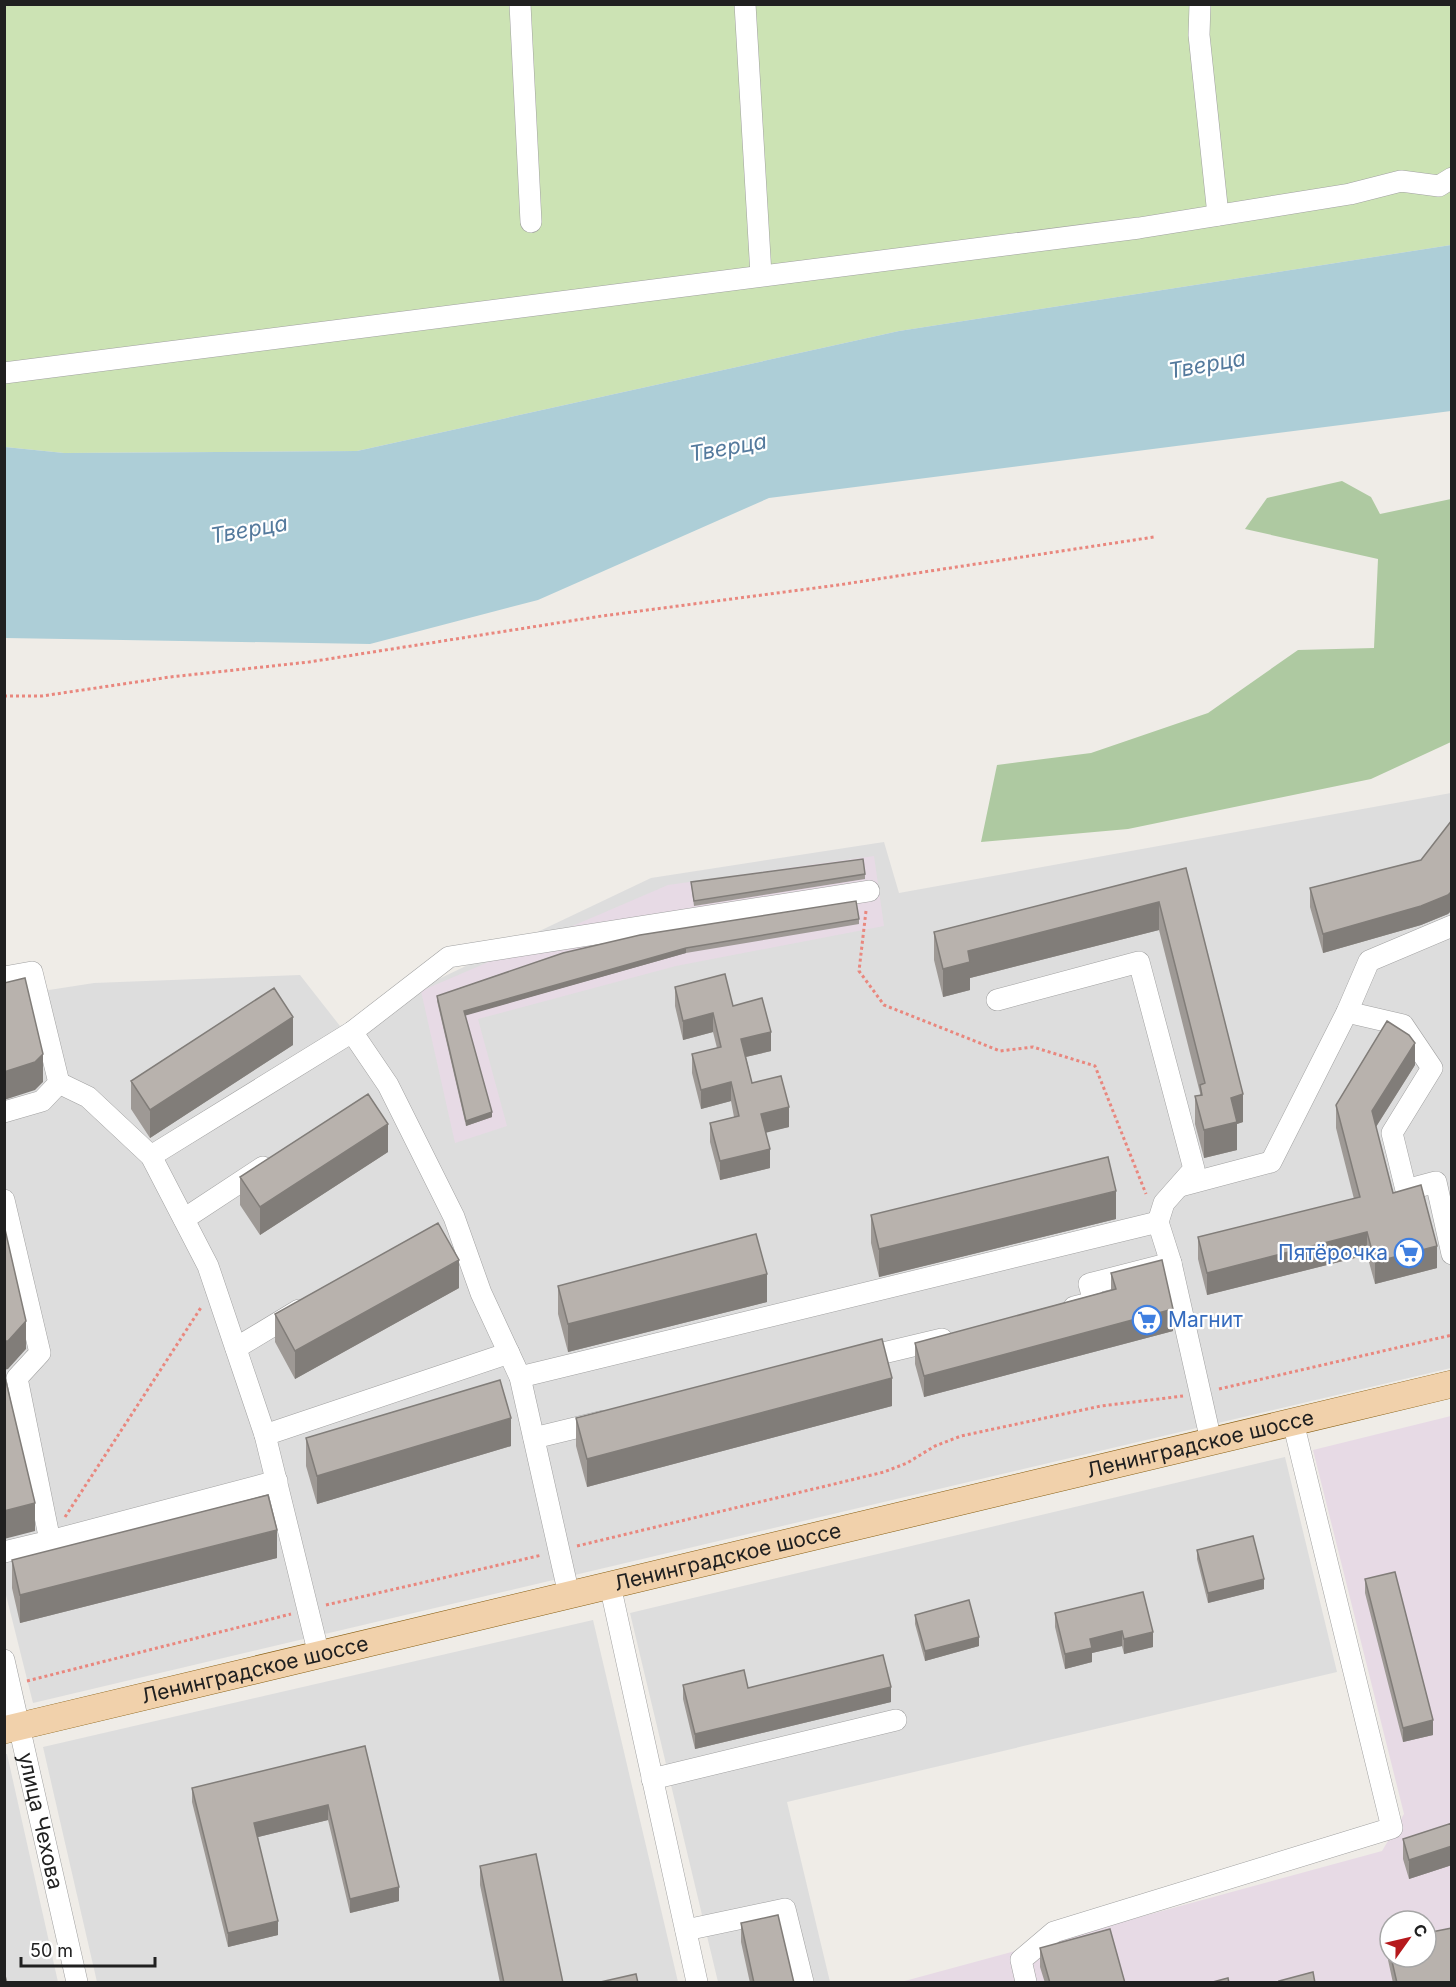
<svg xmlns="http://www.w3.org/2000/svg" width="1456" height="1987" font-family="Inter,sans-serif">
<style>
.residential{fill:#ddd}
.industrial{fill:#e7dae5;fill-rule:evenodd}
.grass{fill:#cce3b4}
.forest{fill:#aec9a1}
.water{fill:#adced7}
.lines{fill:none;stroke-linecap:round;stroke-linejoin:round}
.minor-casing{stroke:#a1a1a1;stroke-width:22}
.major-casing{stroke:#885f13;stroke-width:28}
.path{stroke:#e9877e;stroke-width:3;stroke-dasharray:3 3;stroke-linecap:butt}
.minor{stroke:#fff;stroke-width:21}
.major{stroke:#f1d1ab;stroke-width:27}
.wall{fill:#9e9995}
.shaded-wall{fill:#817d79}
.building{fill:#b8b2ad;stroke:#817d79;stroke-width:1.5}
.labels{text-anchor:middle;stroke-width:4.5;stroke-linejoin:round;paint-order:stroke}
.shop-label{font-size:21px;fill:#366cbe;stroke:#fff;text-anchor:end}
.street-label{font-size:21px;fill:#202020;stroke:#fff}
.water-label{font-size:22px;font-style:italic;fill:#547a9d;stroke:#fff}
</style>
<rect width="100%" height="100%" fill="#efece7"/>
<path class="residential" d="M1451,793V1368L33,1703L4,1587V997L94,983L300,975L340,1026L651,878L884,842L899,893Z
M1285,1457L1337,1672L787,1802L830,1982H718L630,1613Z
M593,1620L678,1982H97L43,1747Z
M4,1754H7L58,1982H5Z"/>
<path class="industrial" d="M874,856L884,926L676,966L478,1019L507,1126L455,1143L421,991L668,885Z
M1451,1416V1982H901L1382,1851L1404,1814L1313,1450ZM1390,1921H1426V1957H1390Z"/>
<path class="grass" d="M4,5H1451V245L899,331L357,451L64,453L5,447Z"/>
<path class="forest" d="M1342,481L1371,497L1380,514L1451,499V742L1371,779L1128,829L981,842L997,765L1091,753L1208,713L1298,650L1374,648L1378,559L1245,529L1267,498Z"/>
<path class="water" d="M1451,245V411L769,498L538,600L370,644L5,638V447L64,453L357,451L899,331Z"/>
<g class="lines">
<g class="minor-casing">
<g id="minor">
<path d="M520,4L531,222"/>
<path d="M745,4L761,275"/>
<path d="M1200,4L1199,35L1218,215"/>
<path d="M4,373L1139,228L1350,194L1401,181L1439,186L1452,178"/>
<path d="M4,977L32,972L59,1083L42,1101L4,1112"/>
<path d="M997,1000L1139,962L1194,1169L1164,1203L1158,1222L1171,1263"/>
<path d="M1347,1012L1403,1025L1432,1068L1392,1133L1406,1190L1436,1182L1452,1254"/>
<path d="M352,1032L388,1085L454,1217L481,1293L520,1377L569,1595"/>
<path d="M59,1083L88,1097L151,1156L208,1266L265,1435L319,1655"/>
<path d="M151,1156L352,1032L449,957L869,891"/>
<path d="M1180,1186L1271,1162L1347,1012L1369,961L1452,926"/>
<path d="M4,1200L40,1353L17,1378L50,1541L4,1552"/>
<path d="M184,1219L263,1167"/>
<path d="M1074,1307L1094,1302L1089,1284L1171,1263L1211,1441"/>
<path d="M236,1348L299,1310"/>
<path d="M858,1359L942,1339"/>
<path d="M520,1377L1158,1222"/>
<path d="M265,1435L509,1353"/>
<path d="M534,1438L604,1421"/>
<path d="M50,1541L277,1481"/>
<path d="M610,1585L697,1982"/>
<path id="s1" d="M4,1660L77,1982"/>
<path d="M652,1779L896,1720"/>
<path d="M686,1930L785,1909L803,1982"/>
<path d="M1026,1982L1021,1960L1054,1932L1392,1828L1293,1422"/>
</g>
</g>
<g class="major-casing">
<g id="major">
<path id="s2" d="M4,1730L1452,1384"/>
</g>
</g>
<path class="path" d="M4,696H42L170,677L309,662L602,616L838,585L1154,537
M866,911L859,971L884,1005L1000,1051L1033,1047L1095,1066L1146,1194
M1219,1389L1452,1335
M65,1517L202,1306
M577,1546L884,1472L907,1463L935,1446L961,1436L1101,1406L1183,1396
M326,1605L542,1555
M27,1681L291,1614"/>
<use href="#minor" class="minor"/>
<use href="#major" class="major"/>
</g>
<path class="wall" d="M1452,820V910L1448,914L1421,925L1323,953L1310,907V888L1421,860Z
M1186,868L1243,1122L1237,1124V1150L1204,1158L1195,1124V1096L1200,1095V1093L1159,930L970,978V990L943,997L934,960V932Z
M865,874V879L694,906L691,882Z
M859,919V924L686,953L465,1015L492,1117L466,1126L437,1001V996L563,953Z
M675,987L733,1006L771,1051L746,1057L752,1083L789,1127L765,1132L770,1168L720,1180L710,1142V1123L734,1117L731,1101L701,1109L692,1073V1054L717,1048L713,1032L683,1040L675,1006Z
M293,1045L150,1138L131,1109V1081Z
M1415,1065L1376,1127L1393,1193L1437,1268L1375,1284L1367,1255L1207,1295L1198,1259V1237L1354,1199L1336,1128V1105Z
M388,1152L260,1235L240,1205V1177Z
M871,1215L1116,1219L879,1277L871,1243Z
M1111,1273L1173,1331L924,1397L915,1364V1343L1111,1290Z
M558,1286L767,1302L568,1352L558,1314Z
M459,1288L295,1379L275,1342V1314Z
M892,1406L587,1487L576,1446V1418Z
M306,1438L511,1446L317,1504L306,1466Z
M1197,1550L1264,1589L1208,1603L1197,1559Z
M277,1558L20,1623L12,1588V1560Z
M1365,1579L1433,1735L1403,1742L1365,1593Z
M1143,1592L1153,1647L1124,1654L1122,1646L1092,1653V1662L1065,1669L1055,1627V1613Z
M915,1615L979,1646L925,1661L915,1624Z
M683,1685L748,1688L891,1702L695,1749L683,1699Z
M365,1746L399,1901L350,1913L328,1820L258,1837L278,1935L228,1947L192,1802V1788Z
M1452,1823V1865L1409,1879L1403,1859V1839Z
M480,1866L563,1983H500L480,1885Z
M741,1923L794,1983H750L741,1942Z
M1390,1940V1957H1426L1452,1983H1393L1388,1960V1941Z
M1040,1948L1125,1983H1045L1040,1967Z"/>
<path class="shaded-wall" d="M1452,891V910L1448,914L1421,925L1323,953V934Z
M1159,902V930L970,978V990L943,997V969L968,951Z
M686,948V953L464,1016V1011Z
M713,1013V1032L683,1040V1021Z
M293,1017V1045L150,1138V1110Z
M771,1032V1051L741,1058V1039Z
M1415,1043V1065L1372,1133V1111Z
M43,1054V1082L35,1090L4,1100V1072Z
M731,1082V1101L701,1109V1090Z
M1243,1094V1122L1237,1124V1150L1204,1158V1130L1231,1098Z
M789,1107V1127L761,1134V1114Z
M492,1112V1117L466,1126V1121Z
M388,1124V1152L260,1235V1207Z
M770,1149V1168L720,1180V1161Z
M1116,1191V1219L879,1277V1249Z
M1367,1232V1255L1207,1295V1273Z
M1437,1246V1268L1375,1284V1262Z
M459,1260V1288L295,1379V1351Z
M767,1274V1302L568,1352V1324Z
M1173,1309V1331L924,1397V1376Z
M26,1321V1349L8,1369L4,1370V1341Z
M892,1378V1406L587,1487V1459Z
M511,1418V1446L317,1504V1476Z
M35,1503V1531L4,1539V1511Z
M277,1530V1558L20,1623V1595Z
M1264,1579V1589L1208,1603V1593Z
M1122,1631V1646L1092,1653V1662L1065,1669V1654L1090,1639Z
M1153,1632V1647L1124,1654V1639Z
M979,1637V1646L925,1661V1651Z
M891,1687V1702L695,1749V1734Z
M1433,1720V1735L1403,1742V1728Z
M328,1805V1820L254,1838V1823Z
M1452,1846V1865L1409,1879V1860Z
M399,1887V1901L350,1913V1899Z
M278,1921V1935L228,1947V1933Z"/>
<path class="building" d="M1452,820V891L1448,895L1421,906L1323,934L1310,888L1421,860Z
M863,859L865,874L694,901L691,882Z
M1186,868L1243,1094L1231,1098L1237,1122L1204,1130L1195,1096L1202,1095L1200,1085L1205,1083L1159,902L968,951L970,962L943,969L934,932Z
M856,901L859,919L686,948L464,1011L492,1112L466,1121L437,996L563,953L640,935Z
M725,974L733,1006L762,998L771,1032L741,1039L752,1083L781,1076L789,1107L761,1114L770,1149L720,1161L710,1123L739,1116L731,1082L701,1090L692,1054L721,1047L713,1013L683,1021L675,987Z
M25,978L43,1054L35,1062L4,1072V983Z
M274,988L293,1017L150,1110L131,1081Z
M1387,1021L1409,1035L1415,1043L1372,1111L1393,1193L1421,1185L1437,1246L1375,1262L1367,1232L1207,1273L1198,1237L1360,1197L1336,1105Z
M368,1094L388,1124L260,1207L240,1177Z
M1108,1157L1116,1191L879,1249L871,1215Z
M438,1223L459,1260L295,1351L275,1314Z
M4,1225L26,1321L8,1341H4Z
M756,1234L767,1274L568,1324L558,1286Z
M1162,1260L1173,1309L924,1376L915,1343L1116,1289L1111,1273Z
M882,1339L892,1378L587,1459L576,1418Z
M4,1373L35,1503L4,1511Z
M500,1380L511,1418L317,1476L306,1438Z
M268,1495L277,1530L20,1595L12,1560Z
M1253,1536L1264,1579L1208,1593L1197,1550Z
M1395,1572L1433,1720L1403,1728L1365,1579Z
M1143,1592L1153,1632L1124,1639L1122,1631L1090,1639L1092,1648L1065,1654L1055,1613Z
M969,1600L979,1637L925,1651L915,1615Z
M883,1655L891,1687L695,1734L683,1685L744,1670L748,1688Z
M365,1746L399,1887L350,1899L328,1805L254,1823L278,1921L228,1933L192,1788Z
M1452,1823V1846L1409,1860L1403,1839Z
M536,1854L563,1983H504L480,1866Z
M778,1915L794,1983H754L741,1923Z
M1452,1928V1983H1397L1391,1957H1426V1933Z
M1110,1929L1125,1983H1050L1040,1948Z
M1390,1940V1951L1388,1941Z
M4,1972L7,1983H4Z
M1313,1972L1315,1983H1280L1279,1981Z
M636,1974L638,1983H596Z
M1228,1978L1229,1983H1209Z"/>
<defs>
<g id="supermarket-ring" transform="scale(1.5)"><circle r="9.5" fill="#fff" stroke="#3f7fe0" stroke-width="1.5"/><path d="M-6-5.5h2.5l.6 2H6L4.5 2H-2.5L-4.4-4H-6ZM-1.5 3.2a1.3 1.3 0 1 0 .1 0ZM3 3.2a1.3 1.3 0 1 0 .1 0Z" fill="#3f7fe0"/></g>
</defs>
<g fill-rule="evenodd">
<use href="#supermarket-ring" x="1409" y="1253"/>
<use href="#supermarket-ring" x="1147" y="1320"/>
</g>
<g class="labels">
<g class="shop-label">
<text x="1388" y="1260">Пятёрочка</text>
<text x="1168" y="1327" text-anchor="start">Магнит</text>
</g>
<g class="street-label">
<text dy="7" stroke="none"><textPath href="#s2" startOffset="1230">Ленинградское шоссе</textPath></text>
<text dy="7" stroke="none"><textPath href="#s2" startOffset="744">Ленинградское шоссе</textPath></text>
<text dy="7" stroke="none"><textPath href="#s2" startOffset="258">Ленинградское шоссе</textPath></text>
<text dy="7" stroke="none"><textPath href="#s1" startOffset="165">улица Чехова</textPath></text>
</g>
<g class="water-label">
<text transform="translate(1207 364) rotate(-10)" y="8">Тверца</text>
<text transform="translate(728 447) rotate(-10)" y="8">Тверца</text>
<text transform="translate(249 529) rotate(-10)" y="8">Тверца</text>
</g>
</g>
<rect width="1456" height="1987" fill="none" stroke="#202020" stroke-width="12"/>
<g transform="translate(1408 1939) rotate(56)"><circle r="28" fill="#ffffff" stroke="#a6a6a6" stroke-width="1.5"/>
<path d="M0-4.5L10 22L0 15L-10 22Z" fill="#b6191c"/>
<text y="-9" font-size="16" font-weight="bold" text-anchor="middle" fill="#202020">С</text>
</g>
<path d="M21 1957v9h134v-9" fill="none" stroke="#202020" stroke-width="3"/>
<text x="30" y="1957" font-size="18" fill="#202020" stroke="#ffffff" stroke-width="4.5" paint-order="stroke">50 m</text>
</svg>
